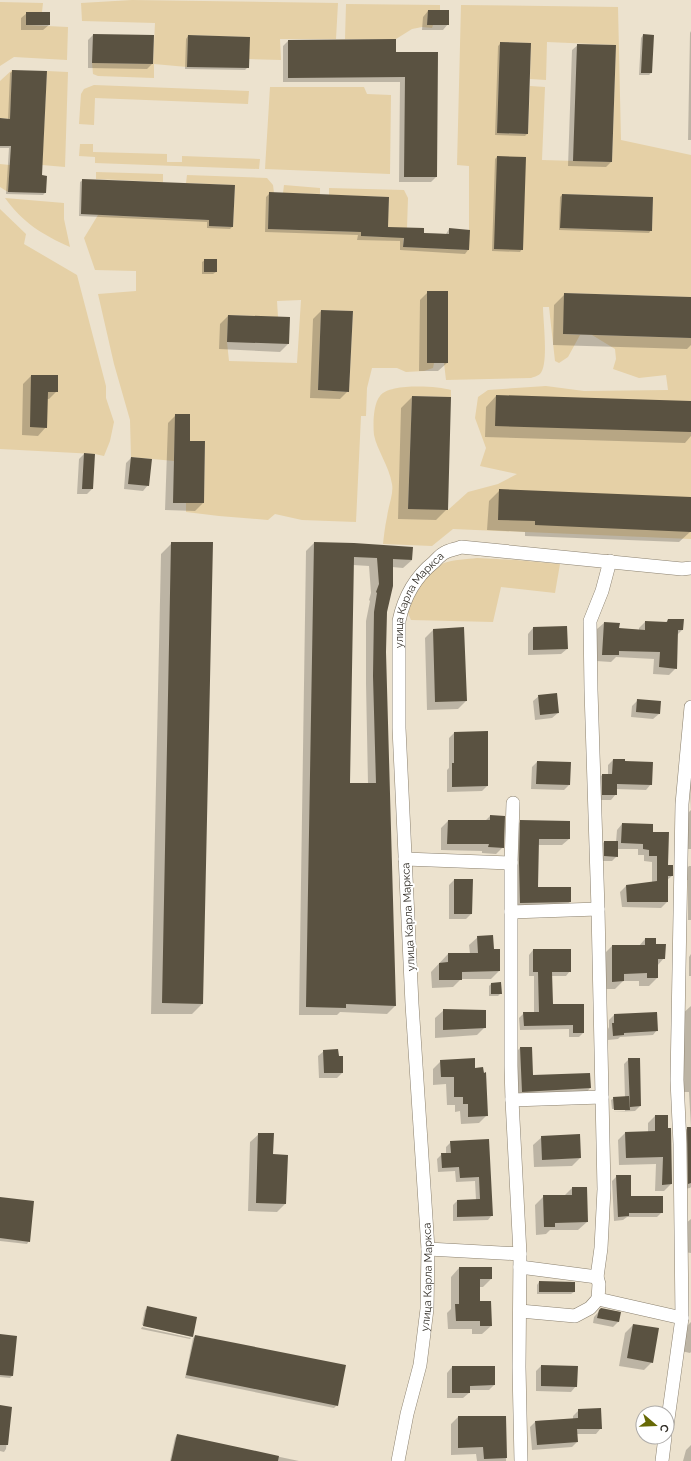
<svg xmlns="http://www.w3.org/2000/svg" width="691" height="1461" font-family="Raleway,sans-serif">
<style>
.green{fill:#e5d0a6;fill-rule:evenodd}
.shadow{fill:#0003;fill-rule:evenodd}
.building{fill:#5a5241;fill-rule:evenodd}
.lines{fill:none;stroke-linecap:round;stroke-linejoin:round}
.minor-casing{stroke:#8b816f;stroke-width:14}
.minor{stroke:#fff;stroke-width:13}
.labels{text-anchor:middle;stroke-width:4;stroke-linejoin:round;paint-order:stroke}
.street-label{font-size:11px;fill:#322e27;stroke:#fff}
</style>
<rect width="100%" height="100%" fill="#ece2ce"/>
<path class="green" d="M132,0L338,3L336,39H280L281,60L249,59V37L188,35L187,67L154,64V78L98,76L93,74L92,63L153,64L155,23L82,21L81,3Z
M0,2L43,3L42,12H26V25L68,27L67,60L14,57L0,66Z
M346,4L440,5V10L428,11L427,25H433L432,28L422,27L412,29L396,39H345Z
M461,5L618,7L621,140L691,155V297L565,293L563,334L580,335L568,357L559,363L555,361L549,307H543C543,321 549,365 540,374C538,376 533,377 531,378L446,380L444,363H448V291H427V363H434L433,368L424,371L406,372L397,368H372L367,388L366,416H361L356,522L302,520L275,514L268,520L219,516L186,512V503H204L205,442L190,441V415L176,414L174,461L131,457L130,420L114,364L98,294L136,291V271L95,270L84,238L98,215L209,220V226L233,227L235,185L186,183L187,175L267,178L273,185L274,193H269L268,229L361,232V236L387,237L389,197L329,195V188L404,190L408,198L407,228H404L403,247L469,250V166L457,165ZM500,42L531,43L530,79L546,80L547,42L616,45L612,162L542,160L545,87L530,86L528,134L497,133ZM562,194L653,197L652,231L561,228ZM204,259H217V272H204ZM301,300L297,363L229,361L227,342L228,315L278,317L277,301ZM321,310L353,311L349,392L318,390Z
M12,70L10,119L0,118V81Z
M47,71L68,72L65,167L42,165Z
M94,85L249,91L248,104L95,98L94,125L79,124L81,94L84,89Z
M270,87H364L367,94L391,95L390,174L265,169Z
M80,144H93V152L167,154V162H182V156L260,159L259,169L95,163V157L79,156Z
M0,164L10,165L8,192L0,187Z
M96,172L163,174V182L96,179Z
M284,185L320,188V194L283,193Z
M5,198L64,203V219L70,247C43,235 23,223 5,198Z
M0,209L26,234L24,244L77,275L106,386V398L114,422L110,441L104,456L95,454L0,449Z
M592,335L691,338V539L453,529L432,546L383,544C384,535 385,526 387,517C388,507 394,493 392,484C389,466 377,450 374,435C373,425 373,404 380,396C389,383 437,386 451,390V397L412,396L408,508L448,510L468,492L498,484L517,474L480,466L486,448L475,418L478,397L488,390L546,386L584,391L668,390L666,375L639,378L613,369L616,359L615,349Z
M477,558L516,560L560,564L555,593L501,587L493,622L411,620L407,611C413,592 424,573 444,563C452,560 468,559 477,558Z"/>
<path class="shadow" d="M428,11L448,24L443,30H422L423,17Z
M27,13L49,25L43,30H21V18Z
M691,31V140H688L690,33Z
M93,35L152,64L147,69L88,68V40Z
M643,35L651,73L649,75H639L641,38Z
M188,36L248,67L245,70L185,69L186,39Z
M288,41L395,53H437L436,177L431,182H399L400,82H283V46Z
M501,43L527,134L525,136L495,135L498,46Z
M578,45L611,162L606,167L568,166L572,50Z
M13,71L45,193L43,195L6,194L9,148H0V119L8,120L10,73Z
M497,157L522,249L520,252L492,251L495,159Z
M83,180L234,186L232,227L230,229L207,228V222L79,216L80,182Z
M269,194L387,228L423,233L446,234L449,229L468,250L465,254L400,250V241L357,240L358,235L265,232L266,197Z
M562,195L651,230L649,233L559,230L560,197Z
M205,260L216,272L213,274H202V262Z
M428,292L447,363L438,371H419L420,300Z
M565,294L691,298V345L687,349L553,345L554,305Z
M321,311L348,391L340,399L310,398L313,319Z
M228,316L288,344L280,352L219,349L220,324Z
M31,376L57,391L49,399H46V427L38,436L22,435L23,384Z
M496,396L691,402V436L685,443L485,437L486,407Z
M412,397L447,509L436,520L398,519L401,408Z
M176,415L188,442L203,503L195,511L165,510L168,423Z
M84,454L92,489L87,494H77L79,459Z
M131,458L148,485L143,491L124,489L126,463Z
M500,490L691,498L690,532L679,542L525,536V532L487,530L489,501Z
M172,543L202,1004L192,1014H151L161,554Z
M314,543L412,560L403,568L392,567L386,612L385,652L395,1006L387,1014L340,1012L337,1015H299L306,551ZM353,565L369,566L371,593L369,600L370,601L366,621V684L368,784H349Z
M668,620L682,630L676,636V668L669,675L653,674L654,659L616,657L611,662L596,661L597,629L604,623L619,624L618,629L639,630V628L645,622L665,623Z
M463,628L466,701L458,709L427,710L425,638L433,630Z
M533,628L567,649L561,654L528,655V634Z
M539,696L558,713L552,718L535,720L533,701Z
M638,700L659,714L653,719L631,717L632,706Z
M487,732V786L482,791L447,792V770L449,768V738L454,733Z
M613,760L651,784L646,790L616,789V794L611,800H597V780L602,775H608V765Z
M537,762L569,785L564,790L531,789L532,767Z
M690,781H691V849H682L683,818L691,810Z
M490,816L503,847L496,854L482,853V851L441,850V828L448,821H485Z
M521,821L569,839L562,845H538L537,888L570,902L563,908L514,909V828Z
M622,824L652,833L672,876L667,880V902L661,908L622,907L620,892L626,886L652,883V862L644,861V855H638V849H617V856L612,861H599V847L604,842H616L617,830Z
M689,866H691V920H688V880H684V871Z
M454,880L471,914L466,919H449V885Z
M478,937L493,950L499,971L491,979H461L453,987L432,988L431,972L448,954H470L469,945Z
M645,939L655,945L664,958L657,966V978L649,986H639V981H623L615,989H604V954L612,946H639Z
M533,950L570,971L566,976H551L552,1005L583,1033L579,1037H569V1029L520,1030L519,1018L524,1013H534V976H529V955Z
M691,954V976H689V957Z
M491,984L501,993L498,996H489V986Z
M691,1006V1187L690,1188L683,1189L682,1133L688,1128H691L689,1092H680L681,1015Z
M444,1010L485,1027L477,1035L435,1038V1018Z
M614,1015L657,1030L653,1035L620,1037L618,1039L608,1040V1029L609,1027V1020Z
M520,1048H531L532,1076L589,1074L590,1088L586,1093L518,1096L515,1053Z
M324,1051L342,1073L337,1078H319L318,1056Z
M629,1059L640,1106L635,1111L612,1112L625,1111V1109H612L611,1100L614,1098H625L624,1064Z
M441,1061L474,1069L487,1115L479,1123L461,1124L460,1111L455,1112V1105H447L446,1084L433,1085V1069Z
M655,1116L671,1184L664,1191H655L656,1164L619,1165L618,1140L625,1133H648V1123Z
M259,1134L272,1155L287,1156L285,1204L277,1212L248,1211L250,1142Z
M542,1137L580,1158L572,1166L534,1167L533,1145Z
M488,1140L492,1215L488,1220L453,1221V1205L457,1201L476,1200L475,1181L456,1182L455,1171L438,1172L437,1159L442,1154H446V1147L451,1142Z
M617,1176L630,1197L662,1212L657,1217H627L623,1220L614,1221L612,1181Z
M572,1188L587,1222L578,1230H550L546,1234L536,1235L535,1205L544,1196H564Z
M0,1198L29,1241L27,1244L0,1241Z
M691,1219V1253L684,1252L685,1224Z
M459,1268H491V1279L483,1287H479V1302L491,1326L482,1334H472V1329H448L447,1313L451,1309V1277Z
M539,1282L574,1283V1292L571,1294H537V1285Z
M148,1308L196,1318L192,1337L142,1325L145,1310Z
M601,1309L619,1321L613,1327L593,1323L594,1317Z
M691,1322V1352L690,1353L681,1351L686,1327Z
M633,1325L652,1362L644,1370L619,1366L625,1333Z
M142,1327L191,1338L190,1339L141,1329Z
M0,1335L16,1337L12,1376L10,1378L0,1377Z
M195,1336L337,1405L334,1408L185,1378L193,1338Z
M541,1366L576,1386L571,1392L536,1391V1371Z
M452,1367H494V1385L489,1390H469V1393L463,1398H447V1373Z
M0,1406L11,1407L6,1449L4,1452L0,1451Z
M579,1410L601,1428L596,1434H577V1442L572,1447L532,1450L530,1427L536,1421L573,1419V1416Z
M458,1417H505L506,1461H477L476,1454L451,1455V1424Z
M177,1435L299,1461H170L175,1438Z
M691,1445V1461H683L686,1450Z"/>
<path class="building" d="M428,10H449V25H427Z
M26,12H50V25H26Z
M93,34L154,35L153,64L92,63Z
M643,34L654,35L652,73H641Z
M188,35L250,37L249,68L187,67Z
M396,39V52H438L437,177H404L405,77L288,78V40Z
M500,42L531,43L528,134L497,133Z
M577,44L616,45L612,162L573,161Z
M12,70L47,71L42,175L47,176L46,193L8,192L11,146H0V118L10,119Z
M497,156L526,157L523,250L494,249Z
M82,179L235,185L233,227L209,226V220L81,214Z
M269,192L389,197L388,227L424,228V233L449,234V228L470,230L469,250L403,247L404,238L361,236V232L268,229Z
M562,194L653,197L652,231L560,228Z
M204,259H217V272H204Z
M427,291H448V363H427Z
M564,293L691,297V338L563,334Z
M321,310L353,311L349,392L318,390Z
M228,315L290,317L289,344L227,342Z
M31,375H58V392H48L47,428L30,427Z
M496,395L691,401V432L495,426Z
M412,396L451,397L448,510L408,509Z
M175,414H190V441H205L204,503H173Z
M84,453L95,454L93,489H82Z
M131,457L152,459L149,486L128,484Z
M499,489L691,497V532L535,525V521L498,520Z
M171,542H213L203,1004L162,1003Z
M314,542L354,543L413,547L412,560L393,559V586L387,612L386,652L396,1006L346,1004V1008L306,1007ZM354,557L377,558L379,584L376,592L377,593L374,612L373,676L376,783H350Z
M668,619H684L683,630H678L677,669L659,667L660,652L619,651V655H602L604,622L620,623L619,628L645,630V621L667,622Z
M567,626L568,649L533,650V627Z
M464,627L467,701L435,702L433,629Z
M557,693L559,713L540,715L538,695Z
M637,699L661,701L660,714L636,712Z
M488,731V786L452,787V763H454V732Z
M613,759H625V761L653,762L652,785L617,784V795H602V774H612Z
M537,761L571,762L570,785L536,784Z
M490,815L505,816L504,848L488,847L489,844H447L448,820H490Z
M520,820L570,821V839H539L538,887H571V902L520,903L519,863Z
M622,823L653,824V832H669L668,865H673V876H668V902H627L626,885L657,881V856H649V850L643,849V844L621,843Z
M604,841H618V857L604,856Z
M454,879H473L472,914H454Z
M493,935L494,949H500V971L462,972V980H439V963L448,962V953H478L477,936Z
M645,938H656V944H666L665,959H658V978H647V973L624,974V981L612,982V945H645Z
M533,949H571V972H552L553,1004H584V1033H573V1025L524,1026L523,1012H539L538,972H533Z
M501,982L502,994H491V983Z
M443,1009L486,1010V1028L443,1030Z
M657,1012L658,1031L624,1033V1035L613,1036L612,1023H614V1014Z
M520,1047H532L533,1075L590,1073L591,1088L522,1092Z
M338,1049L339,1056H343V1073H324L323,1050Z
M475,1058V1068L483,1067L484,1073L486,1072L488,1116L468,1117V1104H463V1097H454V1077H441L440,1060Z
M628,1058H640L641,1106L630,1107Z
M629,1096L630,1110H614L613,1097Z
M655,1115H668V1128H671L672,1184L662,1185L663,1157L626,1158L625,1132L655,1131Z
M687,1127H691V1183L688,1184Z
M258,1133H274L273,1154L288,1155L286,1204L256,1203Z
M580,1134L581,1158L542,1160L541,1136Z
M489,1139L493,1216L457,1217V1200L480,1199L479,1177L460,1178L459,1167L442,1168L441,1153H451L450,1141Z
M616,1175H631V1196H663V1213H629V1216L618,1217Z
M572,1187H587L588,1222L555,1223V1227H544L543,1195H572Z
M0,1197L34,1201L30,1242L0,1238Z
M459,1267H492V1279H480V1301H491L492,1326H480V1321H456L455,1304H459Z
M539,1281L575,1282V1292H539Z
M147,1306L197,1317L193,1337L143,1326Z
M601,1308L621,1312L619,1322L597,1318L599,1310Z
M633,1324L659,1328L653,1363L627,1358Z
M0,1334L17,1336L13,1376L0,1375Z
M195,1335L346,1365L338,1406L186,1375Z
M541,1365L578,1366L577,1387L541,1386Z
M452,1366H495V1385L470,1386V1393H452Z
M0,1405L12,1407L8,1445H0Z
M601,1408L602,1429H577L578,1442L537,1445L535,1421L578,1418V1409Z
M458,1416H506L507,1458L484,1459L483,1447L458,1448Z
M177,1434L279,1456L278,1461H171Z"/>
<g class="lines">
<g class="minor-casing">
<g id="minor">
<path d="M513,803L511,863V1066L512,1100L520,1254L519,1367L521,1461"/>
<path d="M405,859L511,863"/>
<path d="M511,912L598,909"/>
<path d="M512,1100L602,1097"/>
<path d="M428,1249L520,1254"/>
<path d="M520,1267L597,1277L599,1284L598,1299L682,1318"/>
<path d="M597,1277L601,1248L604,1189L598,909L591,690L590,621L602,591L610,561"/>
<path d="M520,1311L575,1316L590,1308L598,1299"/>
<path d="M667,1426L682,1318L680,1144L677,1080L682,804L691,707"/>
<path id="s1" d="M398,1461L407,1414L420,1365L427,1309L428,1249L412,1004L399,728V621C404,597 414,578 434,562C437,559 441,554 446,552C450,550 456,549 461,547L682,569L691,568"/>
<path d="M662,1461L665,1437"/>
</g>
</g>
<use href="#minor" class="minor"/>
</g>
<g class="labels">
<g class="street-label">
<text dy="4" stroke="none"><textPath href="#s1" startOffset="871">улица Карла Маркса</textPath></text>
<text transform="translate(408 917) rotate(-93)" y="4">улица Карла Маркса</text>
<text dy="4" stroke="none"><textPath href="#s1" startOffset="187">улица Карла Маркса</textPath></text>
</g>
</g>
<g transform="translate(655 1425) rotate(109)"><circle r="19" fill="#ffffff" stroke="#adaba9"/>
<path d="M0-3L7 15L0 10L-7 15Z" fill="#676906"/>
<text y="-6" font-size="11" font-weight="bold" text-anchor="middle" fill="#322e27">С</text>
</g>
</svg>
